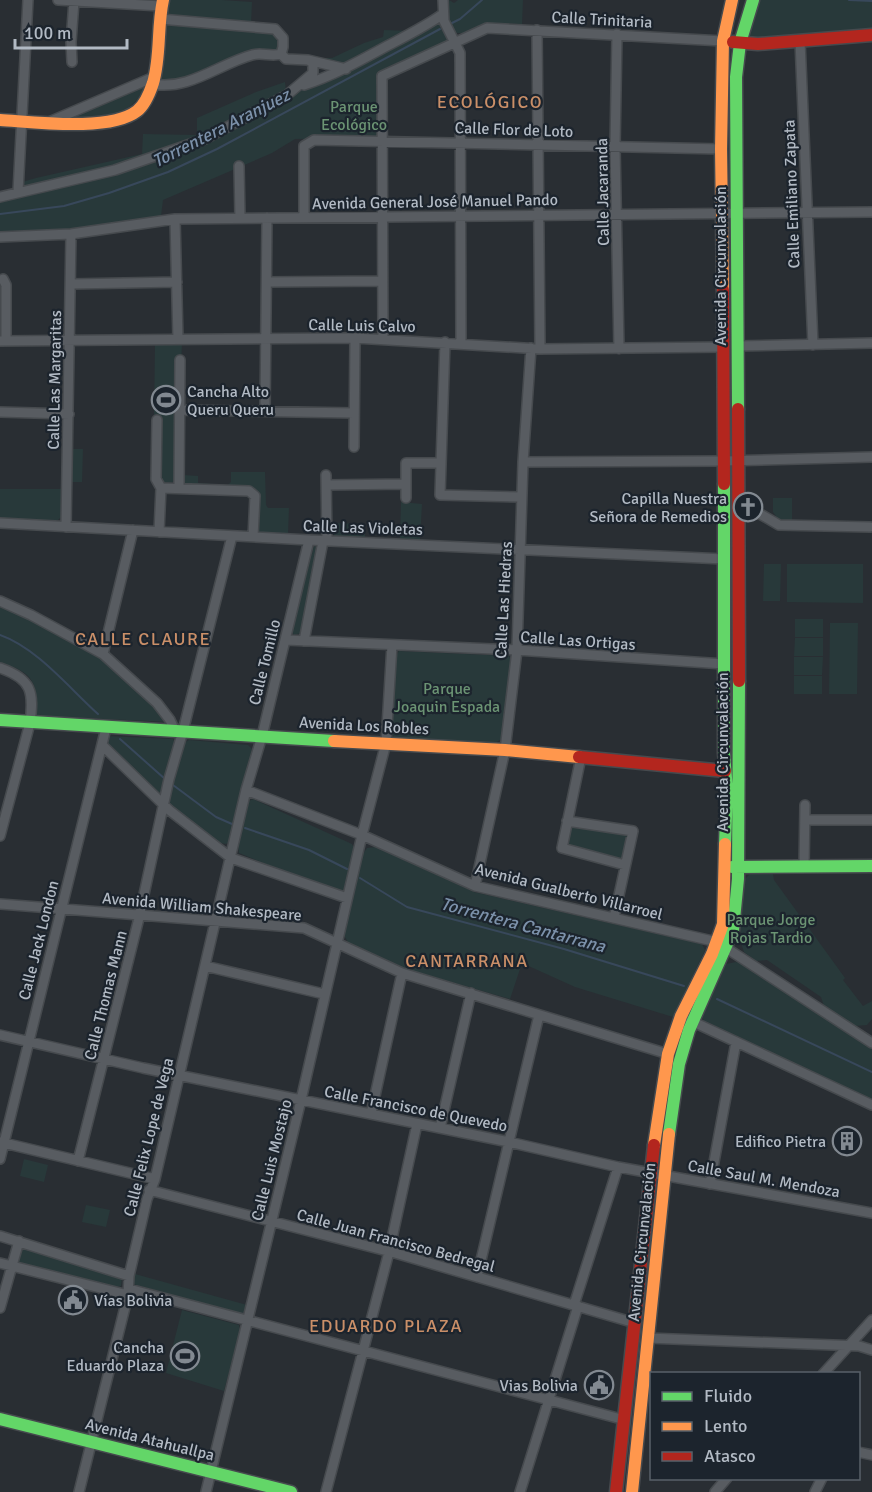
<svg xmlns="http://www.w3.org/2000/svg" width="872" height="1492" font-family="Signika,sans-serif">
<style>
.green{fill:#28393a}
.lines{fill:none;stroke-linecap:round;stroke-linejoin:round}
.stream{stroke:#38485b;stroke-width:2}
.street-casing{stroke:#464a4e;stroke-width:12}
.fast-casing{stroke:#464a4e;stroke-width:15}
.slow-casing{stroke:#464a4e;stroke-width:15}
.jam-casing{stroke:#464a4e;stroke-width:15}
.street{stroke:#585c61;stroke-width:9}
.fast{stroke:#63d668;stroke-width:12}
.slow{stroke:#ff974d;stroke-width:12}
.jam{stroke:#b3261e;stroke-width:12}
.labels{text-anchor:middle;stroke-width:4.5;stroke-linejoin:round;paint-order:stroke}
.street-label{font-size:16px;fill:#b2bac4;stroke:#1c242d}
.park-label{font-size:16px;fill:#6b9373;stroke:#1c242d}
.poi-label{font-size:16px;fill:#b2bac4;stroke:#1c242d;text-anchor:end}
.neighbourhood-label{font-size:18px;letter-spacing:1.5px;fill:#ca8f68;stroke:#1c242d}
.water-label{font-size:18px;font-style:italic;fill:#7c91aa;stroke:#1c242d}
</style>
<rect width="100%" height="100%" fill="#292e33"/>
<path class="green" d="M168,0H222L252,2L251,24L168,16L166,14Z
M449,0L454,3L458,0H523L522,24L488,23L466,33H457C447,23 447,14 447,1Z
M760,0H872V32L759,39L751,38L749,35Z
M441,21L448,41L386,68L378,75V135L377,138L295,139L272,153L163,200L161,216L138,219L134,223L70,231L0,234V202L208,141L309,85Z
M164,24L271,33L280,40L278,51L177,82H163L160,76Z
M384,30L411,31L345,66L313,58H332L364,43L383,37Z
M285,82L286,92L210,134L142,160L22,188V182L36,178L142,154L143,134L197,135V118L256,92Z
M147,83C133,116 104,122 71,117Z
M155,343L182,344L175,482L161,483L154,419Z
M70,449H83L82,482H70Z
M231,472H265L266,505L268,508H289L288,534L259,532L258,497L185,485L184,475L198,476V483L228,485L231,482Z
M0,489H62V516L58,520L54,521L0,518Z
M773,498H792V522L778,519L773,512Z
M401,502L422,504L420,541L400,540Z
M333,523L365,524V538L334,536Z
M314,546L318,547L301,633L294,635L291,630Z
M764,564H781L780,601H763Z
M787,564H863V603L787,602Z
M0,604C44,624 105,653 140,687C151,698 161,711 171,722L37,716C37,682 34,672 0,663Z
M795,619H823V637H795Z
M830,623H858L857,694H829Z
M795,638H823V656H794Z
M399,651L509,656L512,663L503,734L500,740L491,745L394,737L391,732L396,656Z
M794,657H823L822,675H794Z
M794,676H822V694H794Z
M106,736L173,739L175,742L163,792L159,793L156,791L104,741Z
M189,740L248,745L252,749L230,842L226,844L220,843L171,808L168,802L182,744Z
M253,799L352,844L354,848L343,892L337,894L239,853L238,846L249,801Z
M570,825L628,832L623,860L564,847Z
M376,847L474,892L702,944L705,950L673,1017L575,987L522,963L510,999L406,969L348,942L343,934L361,857L367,848Z
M750,874H773L774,880L845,978L843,980L863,1006L872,1001V1019L867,1025L855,1026L824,1006L821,997L767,960L756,961L744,952L740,940L742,885L744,880Z
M736,962L745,964L872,1049V1102L706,1024L702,1018L726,964Z
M24,1159L48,1165L44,1182L20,1176Z
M86,1205L110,1210L106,1227L82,1222Z
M25,1248L122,1278L121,1286L117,1287L18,1265L21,1251Z
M135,1274L247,1305L244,1312L241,1314L133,1284Z
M182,1310L239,1325L240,1331L224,1391L166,1373Z"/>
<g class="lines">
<path class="stream" d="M849,0L872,1
M452,23L460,19L482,0
M0,214L64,206L109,193L168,172L217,149L440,29
M0,635C37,648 69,688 98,714
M120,739L165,779
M173,785L216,817L232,824
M245,828L309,850L347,869
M360,878L407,907L564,949L684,986
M717,999L872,1072"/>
<g class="street-casing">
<path id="street" d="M58,0L161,6
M443,0L444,21L460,53L461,344
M160,19L275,29L283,38V47L281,54
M537,30L540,349
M617,34L615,147L619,349
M800,41L813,345
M72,62L71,42L74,1
M153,84C188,91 219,64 252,55C261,52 271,57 281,54L286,59L308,60L346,69
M304,85C335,75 361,60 389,45C408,35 426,26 443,14
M49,122L154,77
M239,166L240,218
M18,192L28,0
M0,197L115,170L205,139L287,95L313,73V63L308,60
M304,217V146L314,140L721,149
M175,219L178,339
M0,237L71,234L175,219L872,212
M3,279L6,285V341
M267,282L382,281
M71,284L177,282
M383,339L382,76L487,28L723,41
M0,341L355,338L540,349L724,347
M445,342L440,495L521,497
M737,346L872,343
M180,410L354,413
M265,411L267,218
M0,412L69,414
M157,420L156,479L161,488L159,532
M354,447L355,338
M523,462L724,461L872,457
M326,475L327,541
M327,485L406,484
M161,488L249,491L255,496L253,537
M179,488L180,360
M406,498V463H441
M738,513L760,514L779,525L870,527
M0,523L309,540L724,559
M66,527L71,234
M0,601L31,615L103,654L157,703L170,720L175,731
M286,640L517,650L724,664
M304,641L323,541
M103,654L133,530
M0,668C32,679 34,692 30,723L0,836
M102,745L169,810L231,858L347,898
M581,757L562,848L625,865
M246,790L362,835L475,886L717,942L872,1043
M805,820H872
M567,821L633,831L614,918
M804,867L805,805
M475,886L505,750L517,650L523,462L531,348
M0,904L304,928L402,973L668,1054
M205,966L324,994
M689,1020L872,1105
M0,1035L143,1068L509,1142L618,1167L872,1213
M371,1114L402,973
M440,1128L471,993
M0,1142L155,1179
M0,1159L106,728
M78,1161L138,922L169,779L183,731L232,536
M710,1184L736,1042
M149,1190L395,1253L635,1323
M0,1236L129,1276
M0,1263L128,1295
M477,1277L539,1015
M129,1289L625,1420
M574,1305L618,1167
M0,1308L19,1241
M647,1338L859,1346L872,1350
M823,1374L872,1320
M858,1452L872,1455
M79,1492L128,1295L129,1276L147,1199L155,1179L246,790L262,736L309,540
M206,1492L301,1100L362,835L386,743L392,645
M326,1492L389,1252L417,1124
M520,1492L578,1306
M715,1492L727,1478
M815,1492L822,1478"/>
</g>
<g class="fast-casing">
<path id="fast" d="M738,409L736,77L740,43L753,0
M724,484V753L727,790L725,844
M0,720L334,741
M732,867L872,866
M669,1134L679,1064L689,1030L733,930L738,879L739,681
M0,1419L291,1492"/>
</g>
<g class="slow-casing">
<path id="slow" d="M0,120C34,122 110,132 137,111C145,105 150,92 153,83C161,56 157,27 163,0
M723,290L721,149L723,41L732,0
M334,741L505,750L579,757
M654,1145L668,1054L681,1016L712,954L723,924L725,844
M632,1492L669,1134"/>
</g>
<g class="jam-casing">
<path id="jam" d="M733,42L758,44L872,35
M723,290L724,484
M738,409L739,681
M579,757L725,771
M616,1492L654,1145"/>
</g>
<use href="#street" class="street"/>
<use href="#fast" class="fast"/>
<use href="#slow" class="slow"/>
<use href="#jam" class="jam"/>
</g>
<defs>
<g id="stadium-ring" transform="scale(1.5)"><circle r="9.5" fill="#1c242d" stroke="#828991" stroke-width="1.5"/><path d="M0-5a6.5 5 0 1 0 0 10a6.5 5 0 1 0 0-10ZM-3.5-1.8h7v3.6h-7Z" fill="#828991"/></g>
<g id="church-ring" transform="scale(1.5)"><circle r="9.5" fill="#1c242d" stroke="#828991" stroke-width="1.5"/><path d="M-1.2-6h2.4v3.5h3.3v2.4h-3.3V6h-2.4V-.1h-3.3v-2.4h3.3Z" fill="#828991"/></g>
<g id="building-ring" transform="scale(1.5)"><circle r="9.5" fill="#1c242d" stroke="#828991" stroke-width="1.5"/><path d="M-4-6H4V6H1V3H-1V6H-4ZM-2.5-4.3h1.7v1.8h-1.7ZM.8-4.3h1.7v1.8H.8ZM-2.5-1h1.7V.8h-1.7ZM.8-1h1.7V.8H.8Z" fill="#828991"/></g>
<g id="civic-ring" transform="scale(1.5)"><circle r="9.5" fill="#1c242d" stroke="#828991" stroke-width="1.5"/><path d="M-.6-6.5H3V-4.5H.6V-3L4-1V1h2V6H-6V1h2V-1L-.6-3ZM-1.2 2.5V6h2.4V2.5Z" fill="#828991"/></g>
</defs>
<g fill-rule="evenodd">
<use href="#stadium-ring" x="166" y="400"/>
<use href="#church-ring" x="748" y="507"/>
<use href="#building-ring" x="847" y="1141"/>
<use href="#civic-ring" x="73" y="1300"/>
<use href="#stadium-ring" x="185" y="1356"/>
<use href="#civic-ring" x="599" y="1385"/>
</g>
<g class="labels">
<g class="street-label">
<text transform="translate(602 19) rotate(3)" y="6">Calle Trinitaria</text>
<text transform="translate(514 129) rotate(2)" y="6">Calle Flor de Loto</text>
<text transform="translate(602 192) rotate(-91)" y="6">Calle Jacaranda</text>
<text transform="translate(791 194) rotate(-92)" y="6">Calle Emiliano Zapata</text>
<text transform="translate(435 201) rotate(-1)" y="6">Avenida General José Manuel Pando</text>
<text transform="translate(720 266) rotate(-90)" y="6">Avenida Circunvalación</text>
<text transform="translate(362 325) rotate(1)" y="6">Calle Luis Calvo</text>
<text transform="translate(54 380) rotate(-89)" y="6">Calle Las Margaritas</text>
<text transform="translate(363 527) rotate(2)" y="6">Calle Las Violetas</text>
<text transform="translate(503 600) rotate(-87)" y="6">Calle Las Hiedras</text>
<text transform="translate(578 640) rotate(4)" y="6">Calle Las Ortigas</text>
<text transform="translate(264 662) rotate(-76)" y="6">Calle Tomillo</text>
<text transform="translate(364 725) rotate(3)" y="6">Avenida Los Robles</text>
<text transform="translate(722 752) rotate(-90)" y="6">Avenida Circunvalación</text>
<text transform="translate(569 891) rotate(14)" y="6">Avenida Gualberto Villarroel</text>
<text transform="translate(202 906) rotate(5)" y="6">Avenida William Shakespeare</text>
<text transform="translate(38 940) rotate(-76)" y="6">Calle Jack London</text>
<text transform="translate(105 995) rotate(-76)" y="6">Calle Thomas Mann</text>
<text transform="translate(416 1108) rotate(11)" y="6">Calle Francisco de Quevedo</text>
<text transform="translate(148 1137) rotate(-76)" y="6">Calle Felix Lope de Vega</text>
<text transform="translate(271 1160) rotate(-76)" y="6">Calle Luis Mostajo</text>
<text transform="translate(764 1178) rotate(10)" y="6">Calle Saul M. Mendoza</text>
<text transform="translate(396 1240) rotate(15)" y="6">Calle Juan Francisco Bedregal</text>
<text transform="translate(641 1242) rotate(-84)" y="6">Avenida Circunvalación</text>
<text transform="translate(150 1439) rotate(14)" y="6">Avenida Atahuallpa</text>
</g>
<g class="park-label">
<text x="354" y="112">Parque<tspan x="354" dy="18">Ecológico</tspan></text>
<text x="447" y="694">Parque<tspan x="447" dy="18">Joaquin Espada</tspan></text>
<text x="771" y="925">Parque Jorge<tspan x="771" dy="18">Rojas Tardio</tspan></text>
</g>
<g class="poi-label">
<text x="187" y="397" text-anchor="start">Cancha Alto<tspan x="187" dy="18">Queru Queru</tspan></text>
<text x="727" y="504">Capilla Nuestra<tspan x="727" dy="18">Señora de Remedios</tspan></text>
<text x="826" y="1147">Edifico Pietra</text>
<text x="94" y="1306" text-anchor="start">Vías Bolivia</text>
<text x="164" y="1353">Cancha<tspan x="164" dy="18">Eduardo Plaza</tspan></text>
<text x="578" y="1391">Vias Bolivia</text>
</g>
<g class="neighbourhood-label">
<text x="490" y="108">ECOLÓGICO</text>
<text x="143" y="645">CALLE CLAURE</text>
<text x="467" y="967">CANTARRANA</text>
<text x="386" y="1332">EDUARDO PLAZA</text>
</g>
<g class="water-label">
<text transform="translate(221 128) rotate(-27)" y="6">Torrentera Aranjuez</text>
<text transform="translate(523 925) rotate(15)" y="6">Torrentera Cantarrana</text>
</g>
</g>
<rect x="650" y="1372" width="210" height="108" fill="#1c242d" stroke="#586069" stroke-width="1.5"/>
<rect x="662" y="1392" width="30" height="9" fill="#63d668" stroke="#586069" stroke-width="1.5"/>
<text x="704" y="1402" font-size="18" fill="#b2bac4">Fluido</text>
<rect x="662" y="1422" width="30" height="9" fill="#ff974d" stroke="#586069" stroke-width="1.5"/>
<text x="704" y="1432" font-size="18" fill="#b2bac4">Lento</text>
<rect x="662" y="1452" width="30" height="9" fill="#b3261e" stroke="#586069" stroke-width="1.5"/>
<text x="704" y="1462" font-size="18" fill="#b2bac4">Atasco</text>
<path d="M15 39v9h112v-9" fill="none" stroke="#b2bac4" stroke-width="3"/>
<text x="24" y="39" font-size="18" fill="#b2bac4" stroke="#1c242d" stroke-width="4.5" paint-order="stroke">100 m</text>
</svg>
